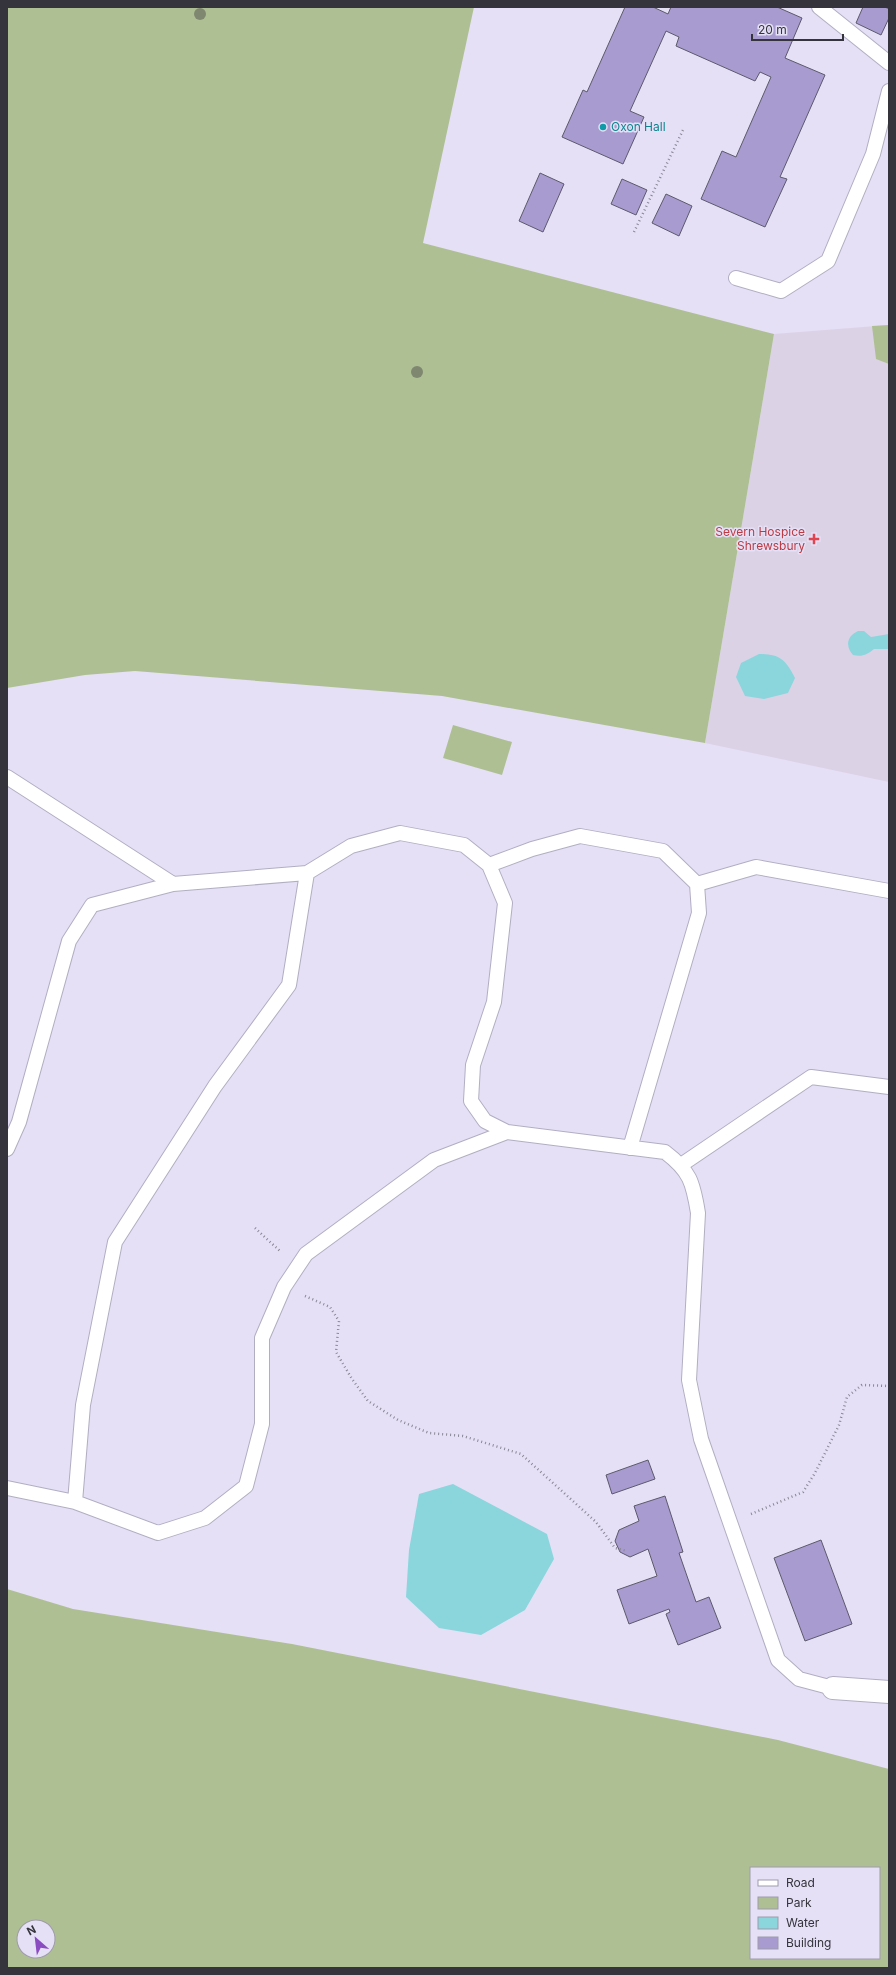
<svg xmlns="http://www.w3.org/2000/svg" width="896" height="1975" font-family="Inter,sans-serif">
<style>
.medical{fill:#dcd2e6}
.green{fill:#aec093;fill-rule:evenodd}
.water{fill:#8ad6dc}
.building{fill:#a89bcf;stroke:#5d596b}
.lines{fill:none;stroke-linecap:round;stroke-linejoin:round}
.service-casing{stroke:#b2aec2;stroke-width:16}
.minor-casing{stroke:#b2aec2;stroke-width:24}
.path{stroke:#8a8795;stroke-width:2.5;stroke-dasharray:1 3;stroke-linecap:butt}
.service{stroke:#fff;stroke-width:14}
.minor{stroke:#fff;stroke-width:22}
.tree{fill:#808770}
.culture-dot{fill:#0f9aa8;stroke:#e5e0f6;stroke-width:1.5}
.health-dot{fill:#e0444e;stroke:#e5e0f6;stroke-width:1.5}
.labels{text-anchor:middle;stroke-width:3;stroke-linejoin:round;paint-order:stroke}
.culture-label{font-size:12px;fill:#0d838f;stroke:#e5e0f6;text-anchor:start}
.health-label{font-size:12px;fill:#be3a42;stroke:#e5e0f6;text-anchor:end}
</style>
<rect width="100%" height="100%" fill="#e5e0f6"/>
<path class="medical" d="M889,325V782L705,743L774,334Z"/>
<path class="green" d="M7,7H474L423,243L774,334L705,743L442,696L135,671L85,675L7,688Z
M889,325V364L876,359L872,326Z
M453,725L512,742L502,775L443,758Z
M7,1589L73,1609L292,1644L778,1740L889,1769V1968H7ZM751,1868H879V1958H751ZM24,1927H48V1951H24Z"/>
<path class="water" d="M858,631H864L871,637L889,634V649H874C867,655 862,657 853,655C845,646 847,636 858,631Z
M759,654C780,654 786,660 795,678L788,693L764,699L745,696L736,677L741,663Z
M453,1484L547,1534L554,1559L525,1610L481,1635L439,1628L406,1597L409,1550L419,1494Z"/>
<path class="building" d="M625,7H653L668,14L671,7H777L802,18L785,58L825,75L780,177L787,179L765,227L701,199L722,151L736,157L771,77L760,72L755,81L676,46L679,37L666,31L630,111L644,117L623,164L562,137L583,90L587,92Z
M863,7H885L889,9V18L881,35L856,23Z
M540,173L564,184L543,232L519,221Z
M622,179L647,190L636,215L611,204Z
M666,194L692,206L679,236L652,223Z
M648,1460L655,1479L612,1494L606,1475Z
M665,1496L683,1552L679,1553L696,1602L709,1597L721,1628L678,1645L666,1614L670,1612L669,1609L629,1624L617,1590L657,1576L648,1549L630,1557L620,1552L615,1541L619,1530L639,1521L634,1506Z
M821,1540L852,1624L805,1641L774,1558Z"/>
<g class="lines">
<g class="service-casing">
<path id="service" d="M819,7L889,63
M736,278L781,291L828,261L873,154L889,91
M7,777L173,884
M489,865L532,849L580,836L663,851L697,884L699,913L630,1148
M697,884L756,867L889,891
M7,1149L19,1122L69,941L92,905L173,884L307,873L351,846L400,833L464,845L489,865L505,903L494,1002L473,1065L471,1101L485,1121L507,1132L665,1152C690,1171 693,1182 698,1213L689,1380L701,1439L778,1660L799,1679L833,1688
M681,1165L811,1077L889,1087
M7,1488L75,1502L158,1533L205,1518L246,1486L262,1424V1338L284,1287L306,1254L434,1160L507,1132
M75,1502L83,1405L115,1242L215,1086L289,985L307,873"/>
</g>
<g class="minor-casing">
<path id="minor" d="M833,1688L889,1692"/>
</g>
<path class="path" d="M634,232L684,128
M255,1228L281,1252
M305,1296L330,1307L339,1321L336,1352L352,1379L368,1401L398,1420L429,1433L463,1436L521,1454L596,1522L615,1548L627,1551
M751,1514L803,1492L815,1473L839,1425L847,1397L862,1385L889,1386"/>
<use href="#service" class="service"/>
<use href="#minor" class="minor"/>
</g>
<g class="tree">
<circle cx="200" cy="14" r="6"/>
<circle cx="417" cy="372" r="6"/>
</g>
<circle class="culture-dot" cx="603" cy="127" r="4"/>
<path class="health-dot" d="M812 533h4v4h4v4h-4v4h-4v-4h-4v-4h4z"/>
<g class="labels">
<g class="culture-label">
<text x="611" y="131">Oxon Hall</text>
</g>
<g class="health-label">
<text x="805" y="536">Severn Hospice<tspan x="805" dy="14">Shrewsbury</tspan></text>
</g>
</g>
<rect width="896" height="1975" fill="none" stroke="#35333b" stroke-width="16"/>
<rect x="750" y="1867" width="130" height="92" fill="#e5e0f6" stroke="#9f9bab"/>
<rect x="758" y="1880" width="20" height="6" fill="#ffffff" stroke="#9f9bab"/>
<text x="786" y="1887" font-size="12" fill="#35333b">Road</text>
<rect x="758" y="1897" width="20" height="12" fill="#aec093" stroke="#9f9bab"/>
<text x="786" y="1907" font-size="12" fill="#35333b">Park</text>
<rect x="758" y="1917" width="20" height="12" fill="#8ad6dc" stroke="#9f9bab"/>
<text x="786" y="1927" font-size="12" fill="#35333b">Water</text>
<rect x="758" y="1937" width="20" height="12" fill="#a89bcf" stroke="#9f9bab"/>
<text x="786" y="1947" font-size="12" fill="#35333b">Building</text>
<g transform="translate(36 1939) rotate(332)"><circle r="19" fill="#e5e0f6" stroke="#9f9bab"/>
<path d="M0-3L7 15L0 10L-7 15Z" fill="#8c4cc1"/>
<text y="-6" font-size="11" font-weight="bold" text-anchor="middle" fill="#35333b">N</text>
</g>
<path d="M752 34v6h91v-6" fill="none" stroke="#35333b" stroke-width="2"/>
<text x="758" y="34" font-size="12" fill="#35333b" stroke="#e5e0f6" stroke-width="3" paint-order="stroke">20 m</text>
</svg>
